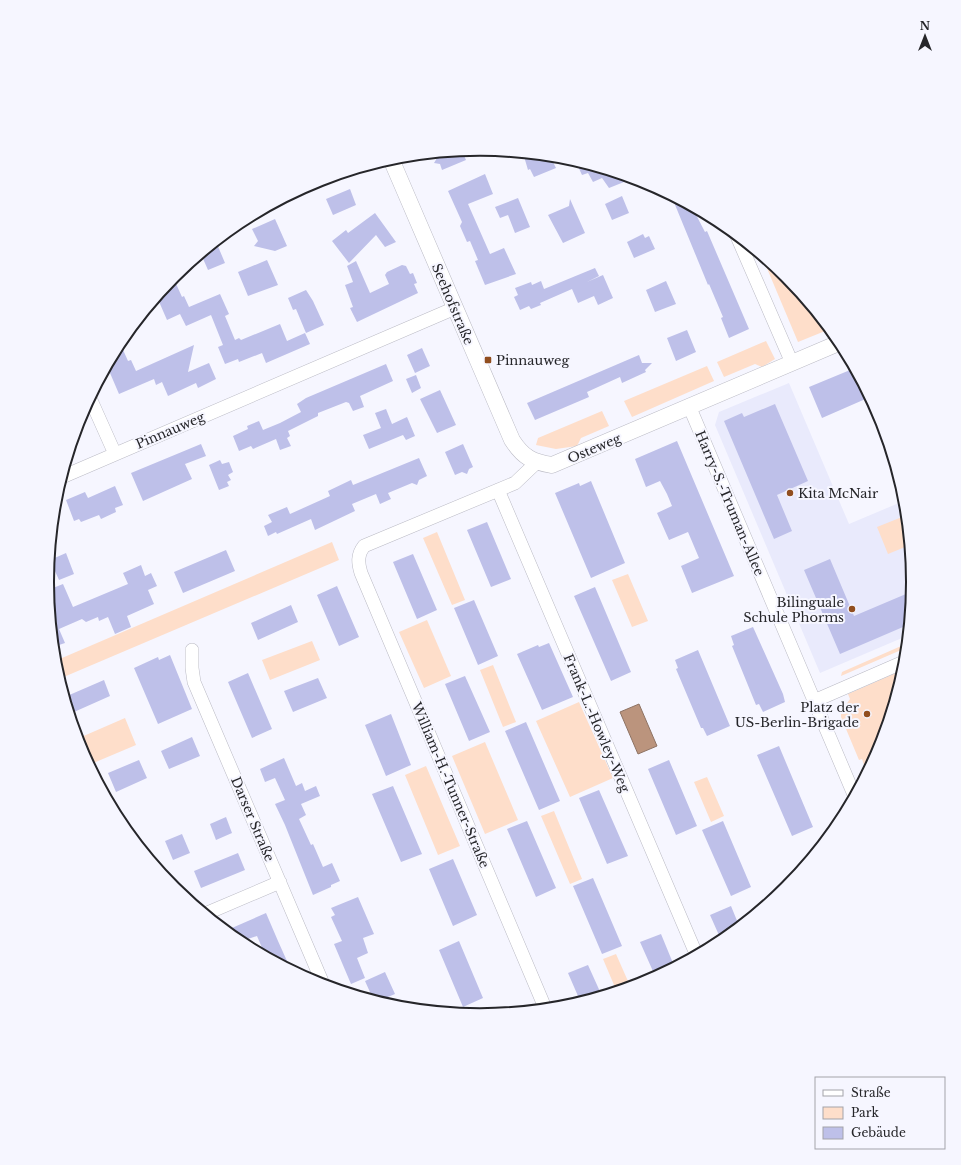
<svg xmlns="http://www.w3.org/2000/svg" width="961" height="1165" font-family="'Libre Baskerville',serif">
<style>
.built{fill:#e9eafc}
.green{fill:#fedeca}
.water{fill:#bb947d;stroke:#8e7364}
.building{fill:#bec0e9}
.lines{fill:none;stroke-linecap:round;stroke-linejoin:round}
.minor-casing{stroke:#babac4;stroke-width:14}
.tertiary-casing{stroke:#babac4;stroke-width:17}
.minor{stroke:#fff;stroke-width:13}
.tertiary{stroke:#fff;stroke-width:16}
.poi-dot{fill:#914e1f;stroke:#f6f6ff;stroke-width:1.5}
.labels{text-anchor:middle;stroke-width:4;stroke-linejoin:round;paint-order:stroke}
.street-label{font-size:13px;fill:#26262a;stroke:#f6f6ff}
.poi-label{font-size:13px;fill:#26262a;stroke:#f6f6ff;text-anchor:start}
.rim{fill:none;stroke:#26262a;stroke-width:2}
</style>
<rect width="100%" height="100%" fill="#f6f6ff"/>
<path class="built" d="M789,383L849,524L906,500L914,583L909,635L820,673L715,425L719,412Z"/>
<path class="green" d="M761,254L787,276L830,329L798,342Z
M766,341L775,359L762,367L755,364L724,377L717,362Z
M707,366L714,381L632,417L624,401Z
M602,411L609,426L581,438L577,446L556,449L536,445L538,438Z
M907,515L910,545L888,554L877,527Z
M437,532L465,600L452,605L423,538Z
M332,542L339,560L59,679L55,661Z
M628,574L648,621L632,627L612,580Z
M427,620L451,676L424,688L399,632Z
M312,641L320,660L270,680L262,660Z
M908,643V647L841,676L842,672Z
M493,665L516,722L503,727L480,670Z
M905,669L881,749L867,774L862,759L859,760L841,717V712L850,699L848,694Z
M579,702L613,778L570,797L536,721Z
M125,718L136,745L91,764L79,738Z
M485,742L518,820L485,834L452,756Z
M426,766L460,846L438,855L405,775Z
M707,777L724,816L711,822L694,782Z
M554,811L582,879L570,884L541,816Z
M616,954L631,988L617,992L603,959Z"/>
<path class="water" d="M639,704L657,746L638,754L620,712Z"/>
<path class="building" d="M462,151L466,160L442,170L440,164L434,163L437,158L435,153Z
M523,153L550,156L556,168L534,177L530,169L528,170Z
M575,160L624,175L621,176L624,182L609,188L602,178L593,182L588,173L582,175Z
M485,174L493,194L468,204L490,254L504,248L516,274L485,285L475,261L478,260L470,241L467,242L460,226L462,222L448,191Z
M350,189L356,205L333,215L326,199Z
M671,195L692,207L705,232L707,231L749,329L729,338L721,318L723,317L709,284L708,285Z
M622,196L629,213L612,220L605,204Z
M518,198L530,227L515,233L508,215L500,218L495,207Z
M570,199L585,233L563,243L548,215L569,206Z
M375,213L396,242L385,247L376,235L349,263L332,241L346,230L348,233Z
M275,219L287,246L275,251L254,246L258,241L252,229Z
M643,234L645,238L649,236L655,249L634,258L627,242Z
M217,244L225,263L208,270L201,254Z
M267,260L278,285L248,296L238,272Z
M356,261L370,293L389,284L385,275L387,272L402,265L406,266L410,274L413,273L417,283L414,284L418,293L357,322L350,308L353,307L345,285L353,282L347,266Z
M595,268L599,276L587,282L603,275L613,298L598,305L594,296L578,303L572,289L540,303L541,305L531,309L529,306L520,310L514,297L518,295L515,288L531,282L532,285L541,281L544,289Z
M173,277L182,297L184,296L189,307L220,294L229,314L225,316L235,340L239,338L241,340L280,324L287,341L305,333L310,344L266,363L262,353L239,362L238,359L225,364L218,347L223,345L211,315L186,326L180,314L167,320L157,297Z
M666,281L676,304L655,312L646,290Z
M306,290L313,301L324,325L306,333L296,309L293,310L288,298Z
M687,330L696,352L676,361L667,338Z
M120,343L128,361L131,360L136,371L194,345L188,372L209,363L216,379L198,388L196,383L168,396L162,382L156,385L154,379L119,394L107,366Z
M422,348L430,366L415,373L407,355Z
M639,355L642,363H652L645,370L646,372L622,383L620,377L587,392L589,397L535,420L527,403Z
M386,364L393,381L360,396L364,407L353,411L349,403L346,402L318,413V416L288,431L290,436L287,438L291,446L280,450L276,439L253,449L251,446L239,451L233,436L248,429L247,426L259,421L263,430L280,423L301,412L297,404L306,398Z
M855,368L870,397L822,418L809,387Z
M416,375L421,388L412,393L406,379Z
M440,390L456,425L437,433L420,399Z
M775,404L808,481L777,495L792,531L774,539L724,421L742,413L744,417Z
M386,409L392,424L407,417L415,436L406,440L403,435L369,449L363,435L381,428L375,413Z
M677,441L734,576L692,593L681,566L699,558L688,532L669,540L657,513L672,506L667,494L660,481L646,487L635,459Z
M201,444L206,456L185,464L192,479L143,501L131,473Z
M463,444L473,467L469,469L467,474L462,472L455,475L445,452Z
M419,458L427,476L419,480L417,485L412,483L388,493L391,499L380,504L376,494L352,504L355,511L315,530L311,519L277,534L276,532L268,536L264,526L272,522L268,515L287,507L290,514L330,496L328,491L351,480L353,485Z
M220,460L222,464L229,462L233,472L228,475L231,480L227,482L229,486L219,490L209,465Z
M591,481L625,563L591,578L555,493L579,483L580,486Z
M115,486L123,505L115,508L116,512L101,519L99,515L81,522L79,519L74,521L66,500L85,492L88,498Z
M487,522L511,579L491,587L467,530Z
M226,550L235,571L183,593L174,572Z
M66,553L74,574L59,580L50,560Z
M413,554L437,610L417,619L393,562Z
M830,559L854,616L913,591L910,624L840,654L804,570Z
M141,565L145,576L151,573L157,586L148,590L154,604L127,616L131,627L115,634L108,617L99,621L98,617L86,622L82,619L59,629L65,643L53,647L48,590L63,584L73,607L128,584L123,573Z
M337,586L359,637L339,646L317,595Z
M595,587L631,672L611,681L574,596Z
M474,600L498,656L478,665L454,608Z
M291,605L298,622L258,640L251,623Z
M753,627L783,694L785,702L763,712L759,704L756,705L732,646L734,645L731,636Z
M549,643L573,697L542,710L517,654L538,645L539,647Z
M698,650L730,726L707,736L703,728H701L676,669L678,668L675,660Z
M170,655L192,709L158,724L134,668L158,657L159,660Z
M248,673L272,729L252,738L228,682Z
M465,676L490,732L469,741L445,684Z
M318,678L327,698L293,712L284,691Z
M104,680L110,696L74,712L67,696Z
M391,714L411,765L386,776L365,725Z
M526,722L560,801L539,810L505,731Z
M192,737L200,756L169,769L161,751Z
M779,746L813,827L792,836L757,755Z
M284,758L296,786L302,783L305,791L316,786L320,796L301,804L306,815L299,819L311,845L313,844L323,867L332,863L340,881L331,885V887L313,895L285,825L275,804L285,800L275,778L265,782L260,769Z
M139,760L147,778L116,792L108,773Z
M669,760L697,826L676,835L648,769Z
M393,786L422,854L401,862L372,794Z
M599,790L628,856L607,864L579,798Z
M226,817L232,833L216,840L210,824Z
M527,821L556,888L536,897L507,829Z
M723,821L751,887L731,896L702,830Z
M182,834L190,853L173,860L165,841Z
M238,853L245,870L201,888L194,871Z
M453,859L477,915L453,926L429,869Z
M593,878L622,946L602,954L573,886Z
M358,897L374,934L363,938L368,953L357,958L365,978L351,984L334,944L342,941L331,917L335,915L331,908Z
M731,906L740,928L722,942L710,915Z
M266,913L278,941L291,970L266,957L257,936L239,942L225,931Z
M661,934L675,968L656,978L640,942Z
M459,941L483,998L463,1007L439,950Z
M588,965L602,996L581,1003L568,973Z
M385,972L395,994L376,1002L374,1001L365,981Z"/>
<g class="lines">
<g class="minor-casing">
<path id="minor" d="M736,234L792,363
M90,398L115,454
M690,408L855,797
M536,463L515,483L364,546C357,555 358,563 361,573L546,1010
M62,477L455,308
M498,490L697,956
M192,650V668L194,682L324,986
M814,701L906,661
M205,914L280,882"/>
</g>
<g class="tertiary-casing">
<path id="tertiary" d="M391,159L512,440C523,457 532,462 552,465L841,342"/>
</g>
<use href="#minor" class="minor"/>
<use href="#tertiary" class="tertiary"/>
</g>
<g class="poi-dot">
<rect x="484" y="356" width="8" height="8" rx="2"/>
<circle cx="790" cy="493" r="4"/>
<circle cx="852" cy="609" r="4"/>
<circle cx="867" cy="714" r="4"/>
</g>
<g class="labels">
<g class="street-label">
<text transform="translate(453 304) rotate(67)" y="5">Seehofstraße</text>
<text transform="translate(170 430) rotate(-23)" y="5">Pinnauweg</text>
<text transform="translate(594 448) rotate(-23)" y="5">Osteweg</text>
<text transform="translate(730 503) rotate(67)" y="5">Harry-S.-Truman-Allee</text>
<text transform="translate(597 723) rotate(67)" y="5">Frank-L.-Howley-Weg</text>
<text transform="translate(451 785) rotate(67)" y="5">William-H.-Tunner-Straße</text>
<text transform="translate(253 819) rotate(67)" y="5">Darser Straße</text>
</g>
<g class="poi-label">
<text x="496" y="365">Pinnauweg</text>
<text x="798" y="498">Kita McNair</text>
<text x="844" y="607" text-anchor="end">Bilinguale<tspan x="844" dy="15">Schule Phorms</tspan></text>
<text x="859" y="712" text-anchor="end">Platz der<tspan x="859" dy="15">US-Berlin-Brigade</tspan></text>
</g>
</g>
<path d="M0 0H961V1165H0ZM54 582a426 426 0 1 1 852 0a426 426 0 1 1-852 0Z" fill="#f6f6ff" fill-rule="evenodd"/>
<path class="rim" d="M54 582a426 426 0 1 1 852 0a426 426 0 1 1-852 0Z"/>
<rect x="815" y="1077" width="130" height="72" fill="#f6f6ff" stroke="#a3a3aa"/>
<rect x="823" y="1090" width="20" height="6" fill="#ffffff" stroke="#a3a3aa"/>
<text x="851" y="1097" font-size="12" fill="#26262a">Straße</text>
<rect x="823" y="1107" width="20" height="12" fill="#fedeca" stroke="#a3a3aa"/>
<text x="851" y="1117" font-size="12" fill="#26262a">Park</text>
<rect x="823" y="1127" width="20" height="12" fill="#bec0e9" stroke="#a3a3aa"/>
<text x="851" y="1137" font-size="12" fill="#26262a">Gebäude</text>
<g transform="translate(925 36)" stroke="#f6f6ff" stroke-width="3" paint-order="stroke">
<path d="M0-3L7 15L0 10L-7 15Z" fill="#26262a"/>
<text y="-6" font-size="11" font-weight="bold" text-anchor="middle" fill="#26262a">N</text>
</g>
</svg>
